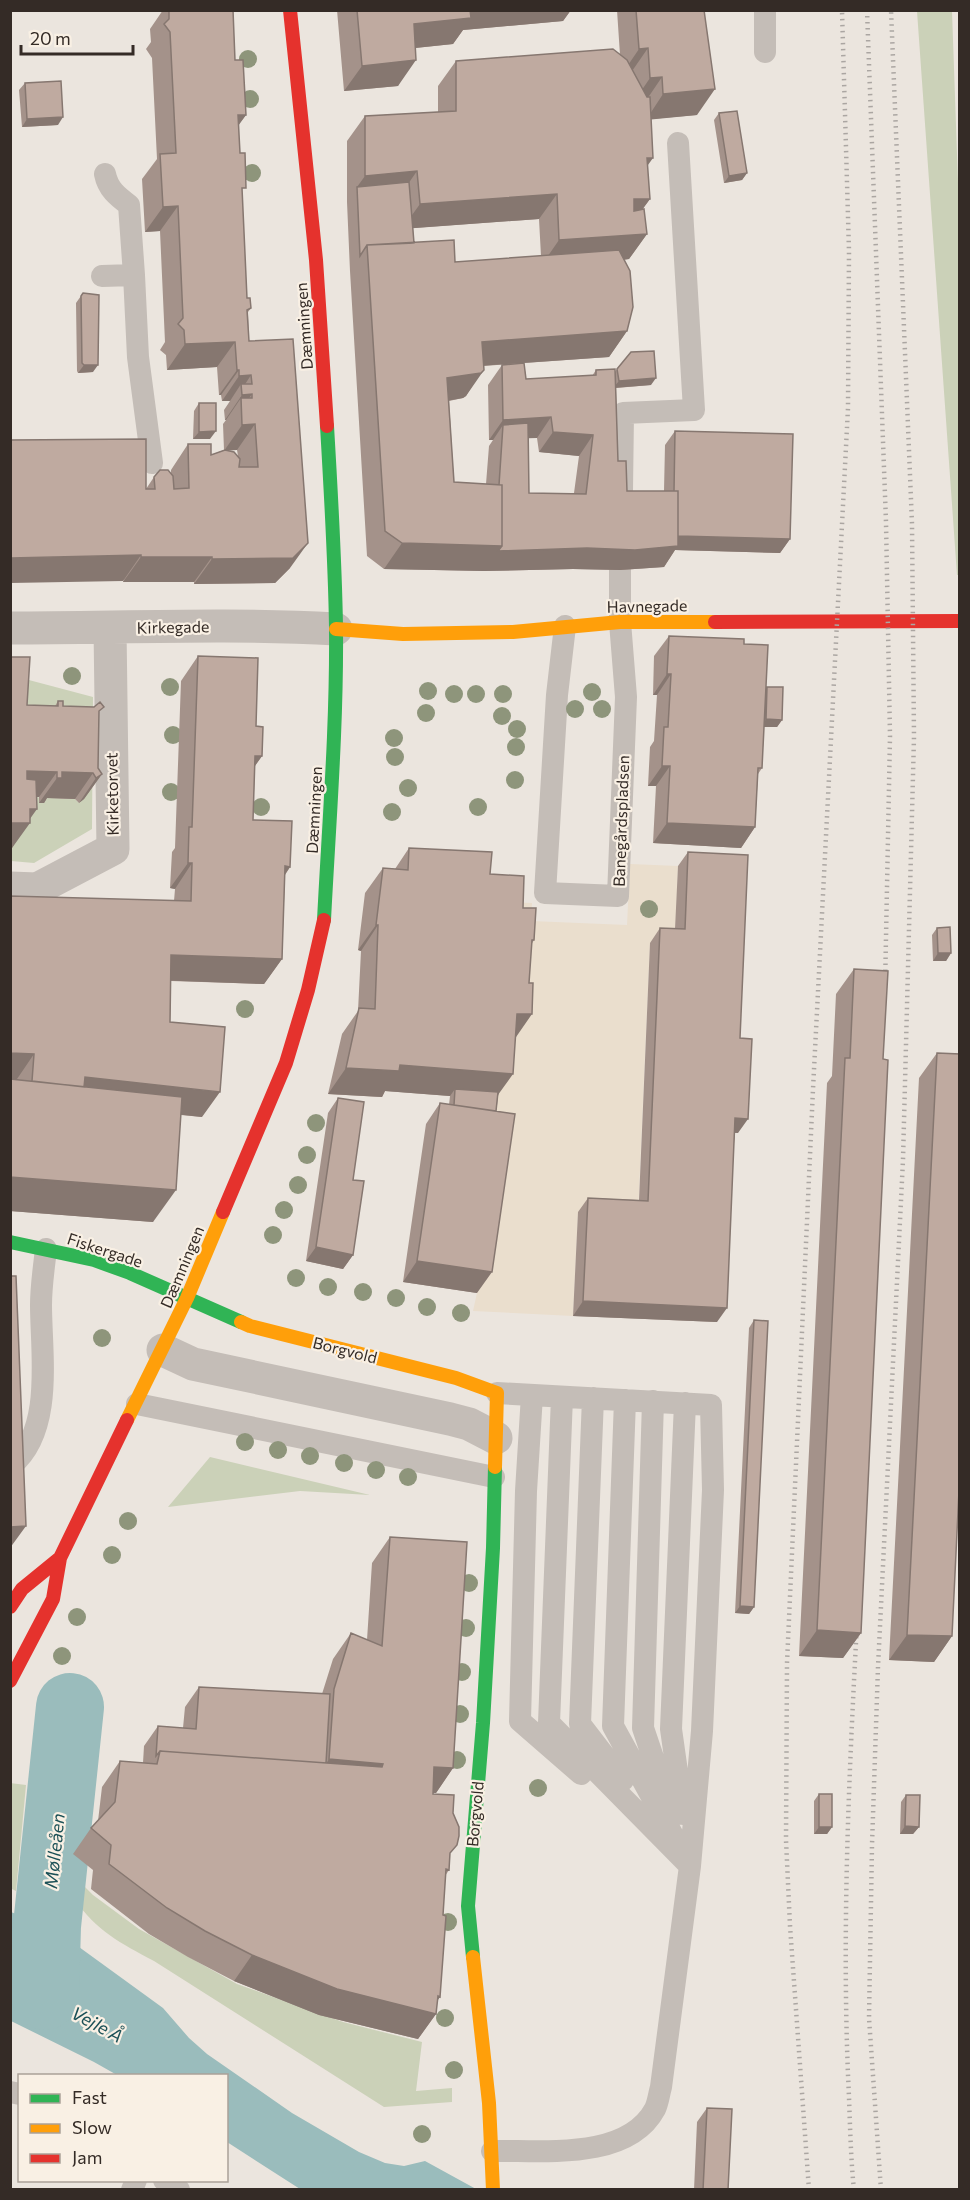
<svg xmlns="http://www.w3.org/2000/svg" width="970" height="2200" font-family="Commissioner,sans-serif">
<style>
.green{fill:#cbd1b8}
.plaza{fill:#eadecd}
.water{fill:#9abcbc}
.lines{fill:none;stroke-linecap:round;stroke-linejoin:round}
.river{stroke:#9abcbc;stroke-width:68}
.lane{stroke:#c4bdb7;stroke-width:22}
.street{stroke:#c4bdb7;stroke-width:33}
.fast{stroke:#30b455;stroke-width:14}
.slow{stroke:#ff9f0a;stroke-width:14}
.jam{stroke:#e5322d;stroke-width:14}
.rail{stroke:#aba6a2;stroke-width:4.5;stroke-dasharray:1.5 4.5;stroke-linecap:butt}
.tree{fill:#8e957b}
.wall{fill:#a4928a;fill-rule:evenodd}
.shaded-wall{fill:#867770}
.building{fill:#bfaaa0;stroke:#867770;stroke-width:1.5}
.labels{text-anchor:middle;stroke-width:4.5;stroke-linejoin:round;paint-order:stroke}
.street-label{font-size:16px;fill:#342b26;stroke:#f9f0e4}
.water-label{font-size:18px;font-style:italic;fill:#1b5056;stroke:#f9f0e4}
</style>
<rect width="100%" height="100%" fill="#ebe5de"/>
<path class="green" d="M917,11H952L960,240L959,575H957Z
M10,675L93,697L92,829L34,863L11,861V796L75,799L79,803Z
M210,1457L370,1495L300,1491L168,1507Z
M10,1783L26,1785L16,1891L10,1888Z
M78,1880L93,1895L139,1929L237,1984L343,2022L422,2042L416,2091L452,2088V2102L384,2107L154,1961C120,1943 97,1931 74,1899Z"/>
<path class="plaza" d="M630,864L678,866L675,944L650,943L638,1215L578,1213L573,1316L473,1311L477,1293L506,902L532,903L531,921L627,925Z"/>
<path class="water" d="M11,1912L64,1934L79,1947L163,2008L189,2038L207,2054L292,2113L359,2152L385,2163L404,2166L425,2161L476,2189H300L227,2142L226,2076L117,2075L94,2062L11,2021Z"/>
<g class="lines">
<path class="river" d="M45,1996L47,1926L70,1707"/>
<path class="lane" d="M765,10V52
M105,174C108,189 117,196 129,205L134,275
M102,276L134,275L138,357L152,463
M622,490L623,413L694,410L678,143
M565,626L557,695L545,893L618,896L626,697L620,622V570
M562,1397L549,1723L690,1866
M593,1398L580,1724L623,1780
M625,1400L613,1726L676,1841
M653,1401L643,1728L670,1808
M137,1404L494,1477
M12,1465C54,1430 41,1353 41,1305C41,1286 44,1267 46,1249
M520,1721L526,1491L532,1395
M520,1721L581,1774
M683,1814L671,1729L685,1403
M10,2092L20,2094
M492,2151C542,2150 627,2161 655,2109C658,2103 659,2094 661,2087L690,1866L702,1731L713,1490L711,1405L497,1393
M164,2180L179,2190
M132,2190L136,2180"/>
<path class="street" d="M10,628C119,628 228,623 336,629
M10,888L37,889L113,849L110,628
M163,1350L193,1364L450,1419L469,1424L496,1438"/>
<path class="fast" d="M324,920C329,823 337,725 336,627C335,560 331,493 327,426
M10,1242L94,1260L130,1273L241,1322
M473,1957L468,1906L483,1723L493,1548L495,1467"/>
<path class="slow" d="M336,629L403,634L513,632L620,622H715
M241,1322L250,1326L456,1378L497,1393L495,1467
M127,1420L187,1298L223,1212
M473,1957L489,2103L493,2190"/>
<path class="jam" d="M290,10L316,260L327,426
M715,622L960,621
M223,1212L286,1063L308,990L324,920
M10,1607L22,1589L60,1558
M10,1681L53,1599L60,1558L127,1420"/>
<path class="rail" d="M867,10L886,522L890,736L885,988
M809,2190L790,1926L786,1840L787,1663L813,1089L848,408L849,251L842,10
M854,2190C850,2152 850,2113 848,2075C842,1924 849,1774 857,1623
M881,2190L869,2018L872,1845L878,1667L903,1160L914,737L912,524L891,10"/>
</g>
<g class="tree">
<circle cx="248" cy="59" r="9"/>
<circle cx="250" cy="99" r="9"/>
<circle cx="252" cy="173" r="9"/>
<circle cx="72" cy="676" r="9"/>
<circle cx="170" cy="687" r="9"/>
<circle cx="428" cy="691" r="9"/>
<circle cx="592" cy="692" r="9"/>
<circle cx="454" cy="694" r="9"/>
<circle cx="476" cy="694" r="9"/>
<circle cx="503" cy="694" r="9"/>
<circle cx="575" cy="709" r="9"/>
<circle cx="602" cy="709" r="9"/>
<circle cx="426" cy="713" r="9"/>
<circle cx="502" cy="716" r="9"/>
<circle cx="517" cy="729" r="9"/>
<circle cx="173" cy="735" r="9"/>
<circle cx="394" cy="738" r="9"/>
<circle cx="516" cy="747" r="9"/>
<circle cx="395" cy="757" r="9"/>
<circle cx="515" cy="780" r="9"/>
<circle cx="408" cy="788" r="9"/>
<circle cx="171" cy="792" r="9"/>
<circle cx="261" cy="807" r="9"/>
<circle cx="478" cy="807" r="9"/>
<circle cx="392" cy="812" r="9"/>
<circle cx="649" cy="909" r="9"/>
<circle cx="245" cy="1009" r="9"/>
<circle cx="316" cy="1123" r="9"/>
<circle cx="307" cy="1155" r="9"/>
<circle cx="298" cy="1185" r="9"/>
<circle cx="284" cy="1210" r="9"/>
<circle cx="273" cy="1235" r="9"/>
<circle cx="296" cy="1278" r="9"/>
<circle cx="328" cy="1287" r="9"/>
<circle cx="363" cy="1292" r="9"/>
<circle cx="396" cy="1298" r="9"/>
<circle cx="427" cy="1307" r="9"/>
<circle cx="461" cy="1313" r="9"/>
<circle cx="102" cy="1338" r="9"/>
<circle cx="245" cy="1442" r="9"/>
<circle cx="278" cy="1450" r="9"/>
<circle cx="310" cy="1456" r="9"/>
<circle cx="344" cy="1463" r="9"/>
<circle cx="376" cy="1470" r="9"/>
<circle cx="408" cy="1477" r="9"/>
<circle cx="128" cy="1521" r="9"/>
<circle cx="112" cy="1555" r="9"/>
<circle cx="469" cy="1583" r="9"/>
<circle cx="77" cy="1617" r="9"/>
<circle cx="466" cy="1628" r="9"/>
<circle cx="62" cy="1656" r="9"/>
<circle cx="462" cy="1672" r="9"/>
<circle cx="460" cy="1714" r="9"/>
<circle cx="457" cy="1760" r="9"/>
<circle cx="538" cy="1788" r="9"/>
<circle cx="448" cy="1922" r="9"/>
<circle cx="445" cy="2018" r="9"/>
<circle cx="454" cy="2070" r="9"/>
<circle cx="422" cy="2134" r="9"/>
</g>
<path class="wall" d="M163,10H233L235,60L246,115L238,125L247,298L251,308L248,312L249,341L290,568L275,583L194,584V582H123L146,489L154,477L171,473V470L188,444L211,455L224,450L223,424L226,420H225L224,410L230,401H222L221,395H219L217,367L167,370L166,355L160,350L165,342L160,231L145,232L142,179L157,159L152,58L146,49L151,42L150,29ZM227,450H237L238,456Z
M337,10H571L563,21L463,30L453,44L415,48L398,86L344,91Z
M617,10H704L697,115L651,119L647,166L650,199L642,209L647,234L629,259L624,260L627,331L609,357L524,363L526,379L592,376L596,370L615,372L617,369L651,385L616,388L618,461L627,491H664L665,445L675,431L790,539L780,553L675,550L664,567L620,570L573,569L484,571L384,569L367,556L350,271L347,202V141L365,116L438,112V86L456,61L620,55ZM539,219L541,256L455,262L414,243L413,228ZM523,363L502,365L488,385L489,440H493L489,446L486,484L454,482L449,401L463,398L466,396L484,366ZM528,438H537L539,452L579,456L574,493H529Z
M25,83L58,125L22,127L19,90Z
M719,113L747,173L742,180L724,183L714,120Z
M83,293L93,372L78,373L77,371L76,303Z
M199,403L210,439H193L194,411Z
M669,636L744,644L766,689L767,687L782,720L777,727H764L762,768L758,774L755,827L741,848L653,843L656,786H648L650,747L654,741L657,695H653L654,656Z
M198,656L256,726L262,756L255,766L253,820L290,867L285,875L282,959L264,984L171,981L170,1022L202,1117L181,1115L153,1222L10,1211V896L174,901L175,889L170,888L172,852L175,848L181,681Z
M58,701L63,706L99,715L98,768L102,774L84,799L79,803L75,799L47,798L44,803H39V797H36L30,818L12,848L27,705L55,706Z
M409,848L490,874L523,908L534,940L531,945L515,1037L498,1096L477,1293L403,1282L426,1124L440,1103L449,1105L450,1096L385,1091L382,1097L328,1094L342,1034L358,1011L361,951L358,950L365,893L383,868L395,869Z
M688,852L740,1038L738,1133H735L717,1322L573,1316L578,1212L588,1198L639,1200L650,943L660,928L675,929L678,866Z
M937,928L951,953L946,961H933L932,935Z
M854,969L861,1633L843,1658L799,1656L827,1083L832,1076L836,994Z
M937,1053L952,1636L934,1662L889,1660L919,1078Z
M338,1098L353,1180V1255L343,1269L306,1261L328,1113Z
M754,1320V1607L749,1614L735,1613L749,1328Z
M390,1537L453,1768L436,1793H433L450,1854L449,1870L445,1876L443,1915L440,1997L437,2000L436,2014L418,2039L319,2015L234,1981L188,1957L149,1934L91,1889L93,1870L73,1854L91,1828L98,1821L102,1787L120,1761L143,1763L144,1746L158,1726L183,1728L185,1707L199,1687L322,1694L333,1659L351,1633L367,1640L372,1563Z
M819,1794L832,1827L827,1834H814V1801Z
M906,1795L919,1827L913,1834H900L901,1802Z
M707,2108L728,2190H694L697,2122Z"/>
<path class="shaded-wall" d="M466,10H571L563,21L463,30L453,44L396,50L414,24Z
M648,48L630,74H622L639,49Z
M416,60L398,86L344,91L362,66Z
M662,77L645,102L633,103L650,78Z
M715,89L697,115L646,120L663,94Z
M238,115H246L228,140Z
M63,117L58,125L22,127L27,119Z
M647,158H653L635,183Z
M417,171L399,197L357,187L365,176Z
M747,173L742,180L724,183L729,176Z
M557,194L539,219L402,229L420,204Z
M634,199H650L632,224Z
M178,206L160,231L145,232L163,207Z
M647,234L629,259L541,266L559,240Z
M627,331L609,357L464,367L482,342Z
M235,342L217,367L167,370L185,344Z
M84,365H98L93,372L78,373Z
M237,370H239L221,395H219Z
M484,370L466,396L463,398L429,404L447,378Z
M251,375L242,389L241,384L230,401H222L239,376Z
M656,378L651,385L613,388L619,381Z
M252,394L241,409V398L226,420H225L242,395Z
M551,417L537,438L502,439L503,425L493,440H489L503,420Z
M255,424L237,450L224,451L242,425Z
M216,431L210,439H193L199,432Z
M553,432L593,435L579,456L539,452Z
M673,536L790,539L780,553L675,550L664,567L620,570L573,569L484,571L498,551Z
M308,543L290,568L275,583L194,584L212,559Z
M402,543L502,546L484,571L384,569Z
M141,555L123,581L10,583V558Z
M141,557H212L194,582H123Z
M667,674H671L657,695H653Z
M766,719L782,720L777,727H761Z
M255,756H262L244,781Z
M662,766H670L656,786H648Z
M27,771L57,772L39,797L10,796Z
M62,772L93,773L75,799L47,798L44,803H39L57,778Z
M102,774L84,799L79,803L96,778Z
M30,809H37L27,823H30L12,848H10V823Z
M667,823L755,827L741,848L653,843Z
M188,863H192L175,889L170,888Z
M285,866L290,867L273,892Z
M376,925H378L361,951L358,950Z
M938,953H951L946,961H933Z
M171,955L282,959L264,984L153,980Z
M517,1014H532L514,1040Z
M10,1053L34,1054L17,1079H10Z
M400,1065L513,1074L495,1099L455,1089L450,1096L385,1091L382,1097L328,1094L346,1068Z
M85,1077L220,1092L202,1117L74,1103Z
M735,1118L748,1119L738,1133L725,1132Z
M10,1177L176,1190L153,1222L10,1211Z
M316,1247L353,1255L343,1269L306,1261Z
M417,1261L492,1272L477,1293L403,1282Z
M583,1301L727,1308L717,1322L573,1316Z
M26,1526L10,1548V1527Z
M740,1606L754,1607L749,1614L735,1613Z
M817,1630L861,1633L843,1658L799,1656Z
M907,1635L952,1636L934,1662L889,1660Z
M329,1759L383,1764L365,1789L326,1764Z
M434,1767L453,1768L436,1793L416,1792Z
M905,1826L919,1827L913,1834H900Z
M819,1827H832L827,1834H814Z
M252,1955L440,1997L429,2012L436,2014L418,2039L319,2015L234,1981Z"/>
<path class="building" d="M169,10H233L235,60H243L246,115H238L240,153H245L246,188H242L247,298H250L251,308L247,310L249,341L293,339L308,543L293,558L212,559V557H141V555L10,558V440L146,439V489H155L154,477L160,470H168L173,476L174,489L189,488L188,444H211V455L225,450L234,452L240,459L239,467H258L255,424L242,425L241,398H252V394L242,395L241,384H252L251,375L239,376V370H237L235,342L185,344L184,330L178,324L183,318L178,206L163,207L160,154L176,153L170,32L164,24L169,19Z
M357,10H470L471,18L414,24L416,60L362,66Z
M636,10H704L715,89L663,94L662,77L650,78L648,48L639,49Z
M613,49L627,60L647,97H650L653,158H647L650,199H634V211L644,209L647,234L559,240L557,194L420,204L417,171L365,176V116L456,111V61Z
M61,81L63,117L27,119L25,83Z
M737,111L747,173L729,176L719,113Z
M409,182L414,243L367,245L360,256L357,187Z
M454,240L455,262L619,250L630,271L633,307L627,331L482,342L484,370L481,373L447,378L454,482L502,485V546L402,543L385,531L367,245Z
M83,293L99,295L98,365H84L82,363L81,296Z
M654,351L656,378L619,381L617,369L631,352Z
M524,363L526,379L596,375V370L615,369L618,461H626L627,491H678V546L635,550L587,548L498,551L502,546V485H499L503,425L528,423L529,493L586,494L593,435L553,432L551,417L503,420L502,365Z
M199,403H216V431L199,432Z
M675,431L793,434L790,539L678,536V491H674Z
M669,636L744,639V644L768,645L762,768H758L755,827L667,823L670,766H662L664,727H668L671,674H667Z
M198,656L258,658L256,726L263,727L262,756H255L253,820L292,821L290,867L285,866L282,959L171,955L170,1022L225,1027L220,1092L85,1077L84,1087L32,1081L34,1054L10,1053V896L191,901L192,863H188L189,827H192Z
M10,657H30L27,705L58,706V701H63V706L94,707L100,702L104,707L99,711L98,768L102,774L96,778L93,773L62,772V778H57V772L27,771V779L36,780L37,809H30V823H10Z
M767,687H783L782,720L766,719Z
M409,848L492,852L490,874L524,876L523,908H536L534,940H532L529,983H533L532,1014H517L513,1074L400,1065L399,1071L346,1068L359,1008L375,1009L378,925H376L383,868L408,870Z
M688,852L748,855L740,1038L752,1039L748,1119L735,1118L727,1308L583,1301L588,1198L648,1201L660,928L685,929Z
M950,927L951,953H938L937,928Z
M854,969L888,971L883,1059L888,1060L861,1633L817,1630L845,1058H850Z
M937,1053L960,1054V1470L952,1636L907,1635Z
M10,1079L182,1097L176,1190L10,1177Z
M455,1089L498,1092L496,1111L454,1105Z
M338,1098L364,1102L353,1180L364,1181L353,1255L316,1247Z
M440,1103L515,1114L492,1272L417,1261Z
M10,1276H16L26,1526L10,1527Z
M754,1320L768,1321L754,1607L740,1606Z
M390,1537L467,1542L453,1768L434,1767L433,1794L454,1795L453,1813L459,1827V1836L457,1845L450,1853L449,1870L446,1869L443,1915L446,1916L440,1997L438,1996L436,2014L337,1989L252,1955L205,1931L167,1908L109,1864L111,1845L91,1828L115,1802L120,1761L157,1764L160,1751L382,1767L383,1764L329,1759L334,1689L351,1633L382,1646Z
M199,1687L330,1694L326,1763L160,1751L156,1756L158,1726L196,1729Z
M819,1794H832V1827H819Z
M906,1795H920L919,1827L905,1826Z
M707,2108L732,2109L728,2190H703Z"/>
<g class="labels">
<g class="street-label">
<text transform="translate(304 326) rotate(-94)" y="6">Dæmningen</text>
<text transform="translate(647 606) rotate(-1)" y="6">Havnegade</text>
<text transform="translate(173 627) rotate(-1)" y="6">Kirkegade</text>
<text transform="translate(112 794) rotate(-91)" y="6">Kirketorvet</text>
<text transform="translate(314 810) rotate(-87)" y="6">Dæmningen</text>
<text transform="translate(621 821) rotate(-88)" y="6">Banegårdspladsen</text>
<text transform="translate(105 1250) rotate(18)" y="6">Fiskergade</text>
<text transform="translate(182 1267) rotate(-67)" y="6">Dæmningen</text>
<text transform="translate(345 1350) rotate(14)" y="6">Borgvold</text>
<text transform="translate(475 1814) rotate(-85)" y="6">Borgvold</text>
</g>
<g class="water-label">
<text transform="translate(55 1851) rotate(-84)" y="6">Mølleåen</text>
<text transform="translate(97 2025) rotate(28)" y="6">Vejle Å</text>
</g>
</g>
<rect width="970" height="2200" fill="none" stroke="#342b26" stroke-width="24"/>
<rect x="18" y="2074" width="210" height="108" fill="#f9f0e4" stroke="#aaa198" stroke-width="1.5"/>
<rect x="30" y="2094" width="30" height="9" fill="#30b455" stroke="#aaa198" stroke-width="1.5"/>
<text x="72" y="2104" font-size="18" fill="#342b26">Fast</text>
<rect x="30" y="2124" width="30" height="9" fill="#ff9f0a" stroke="#aaa198" stroke-width="1.5"/>
<text x="72" y="2134" font-size="18" fill="#342b26">Slow</text>
<rect x="30" y="2154" width="30" height="9" fill="#e5322d" stroke="#aaa198" stroke-width="1.5"/>
<text x="72" y="2164" font-size="18" fill="#342b26">Jam</text>
<path d="M21 45v9h112v-9" fill="none" stroke="#342b26" stroke-width="3"/>
<text x="30" y="45" font-size="18" fill="#342b26" stroke="#f9f0e4" stroke-width="4.5" paint-order="stroke">20 m</text>
</svg>
